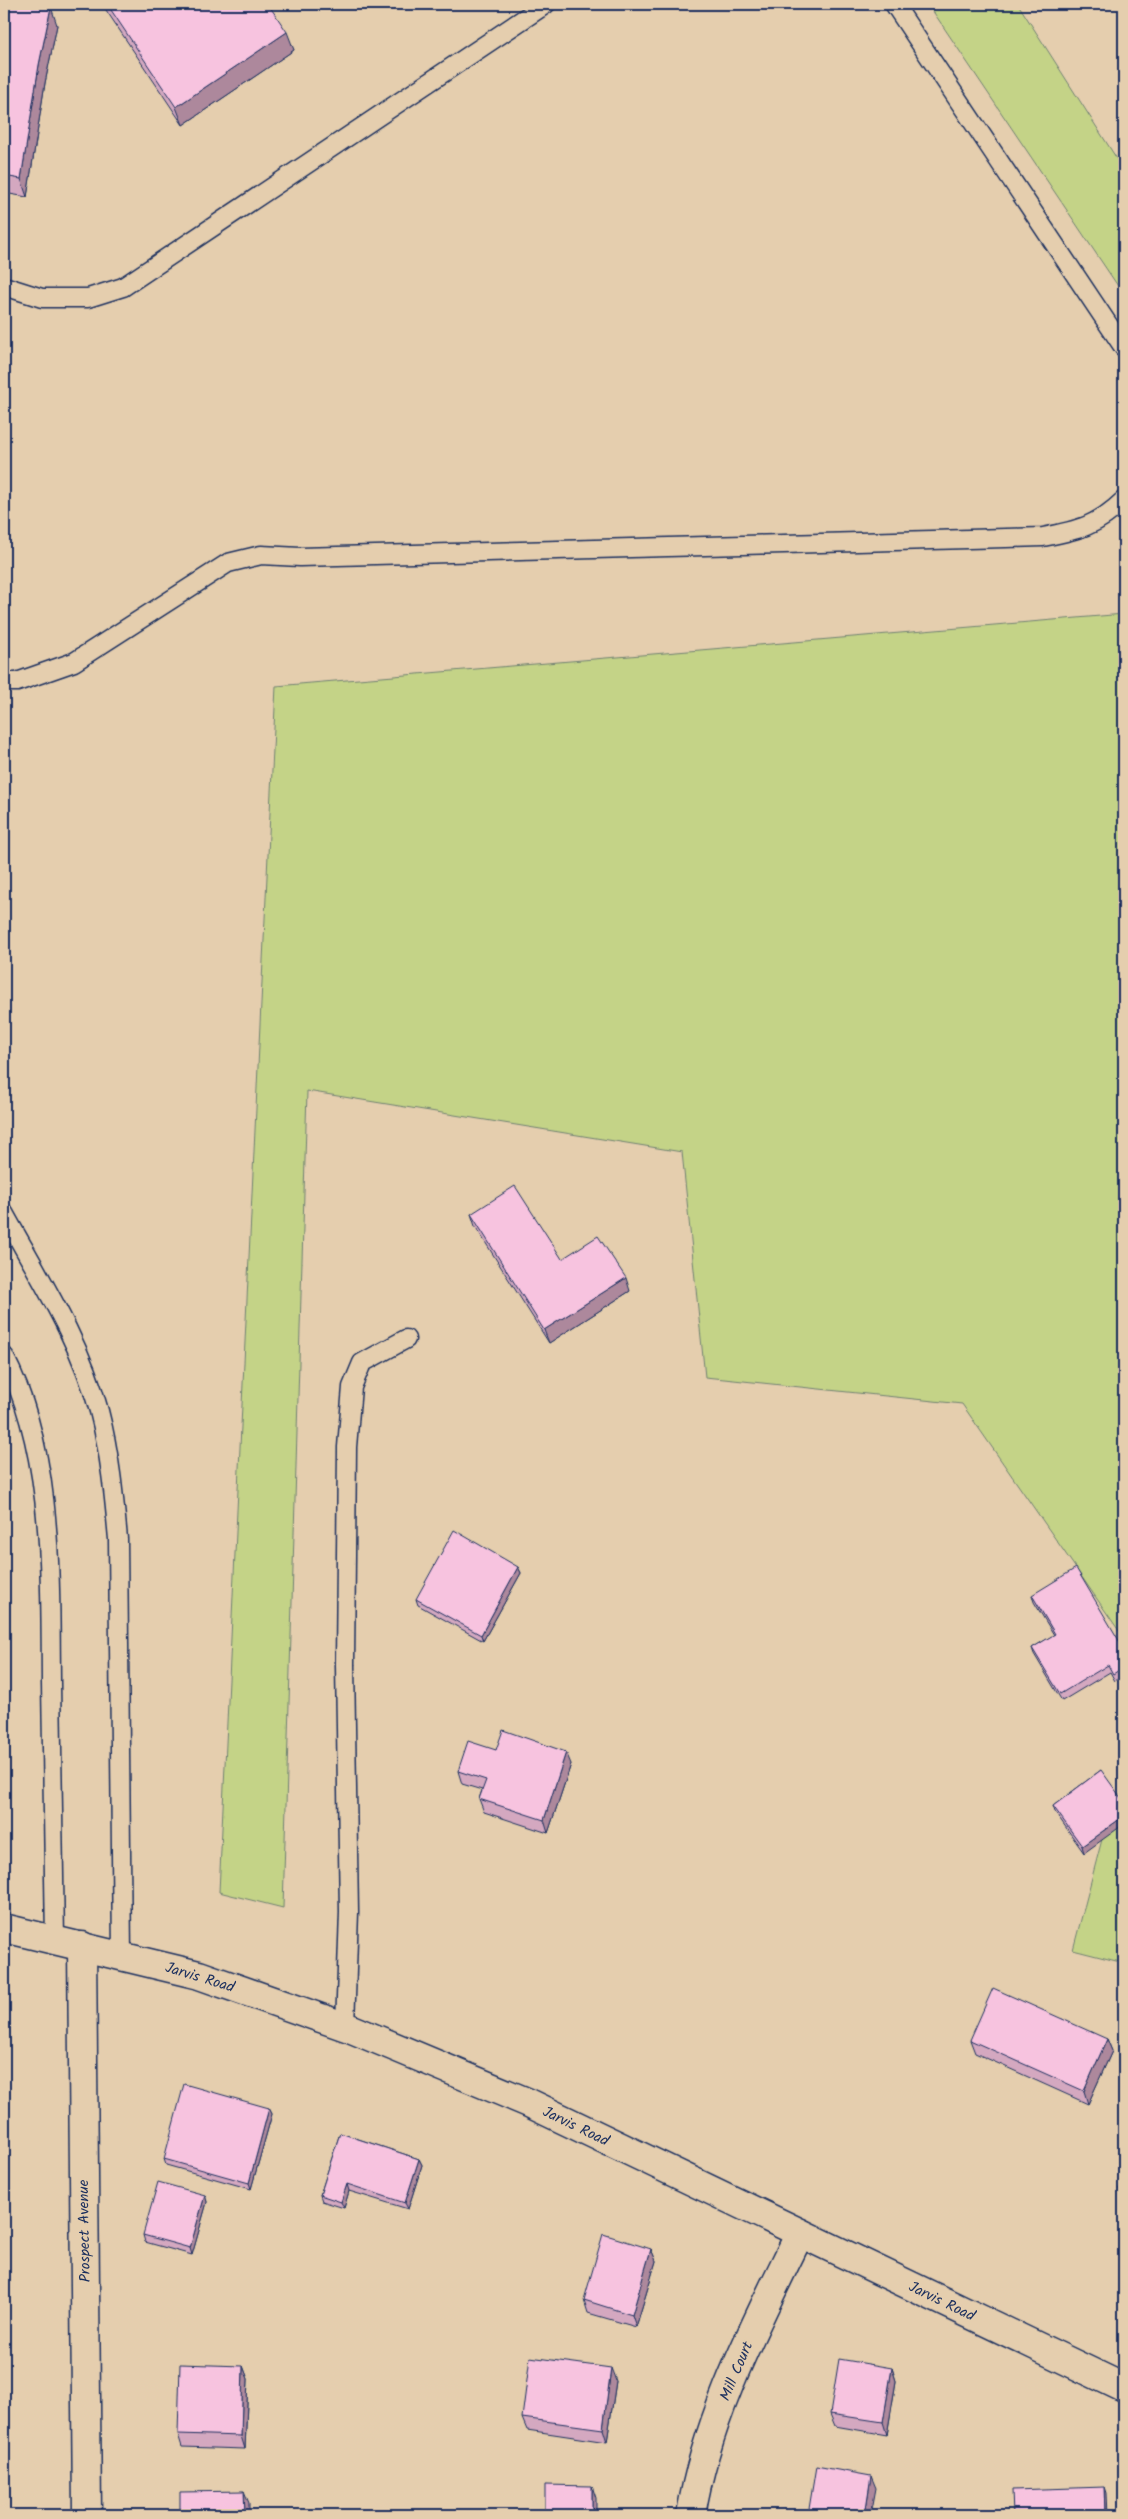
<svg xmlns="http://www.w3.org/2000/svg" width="1128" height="2519" font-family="Kalam,sans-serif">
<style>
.green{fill:#c4d387;stroke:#708172}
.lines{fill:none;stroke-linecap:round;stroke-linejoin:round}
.lane-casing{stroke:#1b2f5e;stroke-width:21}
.street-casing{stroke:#1b2f5e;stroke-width:31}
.secondary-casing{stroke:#1b2f5e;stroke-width:31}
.lane{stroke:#e5ceae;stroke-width:18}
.street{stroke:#e5ceae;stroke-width:28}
.secondary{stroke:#e5ceae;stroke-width:28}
.wall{fill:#d4a8c0;stroke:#1b2f5e}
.shaded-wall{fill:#ad889c;stroke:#1b2f5e}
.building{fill:#f7c3df;stroke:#1b2f5e}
.labels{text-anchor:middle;stroke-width:5;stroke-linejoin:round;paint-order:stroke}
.street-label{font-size:15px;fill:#1b2f5e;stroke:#e5ceae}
</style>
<rect width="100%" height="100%" fill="#e5ceae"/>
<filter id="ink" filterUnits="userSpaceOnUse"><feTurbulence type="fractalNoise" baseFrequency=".02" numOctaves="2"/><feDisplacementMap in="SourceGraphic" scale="10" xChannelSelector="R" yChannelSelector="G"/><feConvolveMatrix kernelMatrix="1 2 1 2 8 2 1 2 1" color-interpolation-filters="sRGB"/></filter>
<g filter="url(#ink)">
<path class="green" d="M928,4H1018L1124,170V295Z
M1124,614V1638L962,1404L705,1377L682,1152L307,1091L283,1908L219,1892L276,686Z
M1124,1798V1963L1073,1950L1111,1805Z"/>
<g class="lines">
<g class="lane-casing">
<path id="lane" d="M894,4L1124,348
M4,286L42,298H88L123,287L546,4
M4,682H17L74,662L228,563L261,555L300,557L1043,537C1079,530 1097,526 1124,500
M4,1213C39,1277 80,1340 99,1411C110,1453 114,1496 118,1539L122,1956
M4,1356C54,1451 50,1578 51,1683C53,1768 54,1854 55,1940
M345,2026L349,1912L345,1665L347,1447L352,1387L362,1363L406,1339"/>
</g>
<g class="street-casing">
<path id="street" d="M82,1946L87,2515
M691,2515C707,2415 756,2324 800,2233"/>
</g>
<g class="secondary-casing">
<path id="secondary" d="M4,1928L199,1975L352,2029L529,2103L1124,2388"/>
</g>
<use href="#lane" class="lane"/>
<use href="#street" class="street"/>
<use href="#secondary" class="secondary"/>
</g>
<path class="wall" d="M4,4L57,25L45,83L27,197L4,193Z
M102,4H268L294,50L183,125Z
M471,1214L562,1259L630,1291L549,1343L475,1226Z
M518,1567L521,1573L483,1641L418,1605L416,1599Z
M1032,1595L1124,1649V1675L1115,1681L1110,1672L1062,1701L1034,1654L1032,1648L1054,1635L1034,1602Z
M496,1750L571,1764L548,1833L484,1812L479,1799L482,1790L462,1784L458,1771Z
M1101,1770L1084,1853L1055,1812L1053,1806Z
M1107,2039L1112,2051L1088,2104L975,2053L970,2040Z
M269,2108L272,2114L251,2189L166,2165L164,2159Z
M340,2133L419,2159L422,2165L408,2209L349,2191L344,2208L322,2201L320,2195Z
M1124,2180V2197L1122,2196L1119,2189Z
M205,2195L207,2202L192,2255L145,2242L143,2235Z
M651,2249L656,2261L636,2327L588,2313L584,2300Z
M243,2366L248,2379L245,2449L182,2447L178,2434Z
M892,2368L896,2381L887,2435L835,2426L830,2414Z
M616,2381L607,2442L527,2430L522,2418Z"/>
<path class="shaded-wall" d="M51,7L57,25L45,83L27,197L21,179L39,65Z
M287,32L294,50L183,125L176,107Z
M626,1278L630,1291L549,1343L544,1330Z
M518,1567L521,1573L483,1641L481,1635Z
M566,1752L571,1764L548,1833L544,1820Z
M1124,1816V1824L1084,1853L1082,1846Z
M1107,2039L1112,2051L1088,2104L1084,2091Z
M269,2108L272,2114L251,2189L249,2183Z
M419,2159L422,2165L408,2209L405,2203Z
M347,2184L349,2191L344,2208L341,2202Z
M205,2195L207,2202L192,2255L190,2248Z
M651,2249L656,2261L636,2327L632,2315Z
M243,2366L248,2379L245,2449L241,2436Z
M611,2368L616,2381L607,2442L603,2429Z
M892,2368L896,2381L887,2435L883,2422Z
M871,2476L876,2488L871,2515H865Z
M592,2486L596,2498V2515H592Z
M1105,2487L1107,2493L1108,2515H1106Z
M244,2491L249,2503V2515H245Z"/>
<path class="building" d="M4,4H48L51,7L39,65L21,179L4,176Z
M107,4H268L287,32L176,107Z
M515,1186L562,1259L598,1236L626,1278L544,1330L471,1214Z
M454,1530L518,1567L481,1635L416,1599Z
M1076,1568L1124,1649V1667L1113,1674L1108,1665L1060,1694L1032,1648L1055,1634L1032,1595Z
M503,1730L566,1752L544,1820L479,1799L486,1780L458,1771L468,1741L496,1750Z
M1101,1770L1124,1802V1816L1082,1846L1053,1806Z
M993,1988L1107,2039L1084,2091L970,2040Z
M184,2084L269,2108L249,2183L164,2159Z
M340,2133L419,2159L405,2203L347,2184L341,2202L320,2195Z
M1124,2180V2192L1119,2189Z
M158,2182L205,2195L190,2248L143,2235Z
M603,2234L651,2249L632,2315L584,2300Z
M530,2357L611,2368L603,2429L522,2418Z
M839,2359L892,2368L883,2422L830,2414Z
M180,2364L243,2366L241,2436L178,2434Z
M816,2466L871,2476L865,2515H808Z
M545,2485L592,2486V2515H545Z
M1105,2487L1106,2515H1013L1012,2490Z
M244,2491L245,2515H180V2492Z"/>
</g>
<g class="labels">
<g class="street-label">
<text transform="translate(200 1977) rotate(17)" y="5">Jarvis Road</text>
<text transform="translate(576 2126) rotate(26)" y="5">Jarvis Road</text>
<text transform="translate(84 2231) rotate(-91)" y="5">Prospect Avenue</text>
<text transform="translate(942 2301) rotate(26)" y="5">Jarvis Road</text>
<text transform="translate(736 2371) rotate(-67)" y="5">Mill Court</text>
</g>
</g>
<rect width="1128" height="2519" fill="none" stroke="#e5ceae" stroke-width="20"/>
<rect x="10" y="10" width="1108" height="2499" fill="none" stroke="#1b2f5e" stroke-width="2" filter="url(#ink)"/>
</svg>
